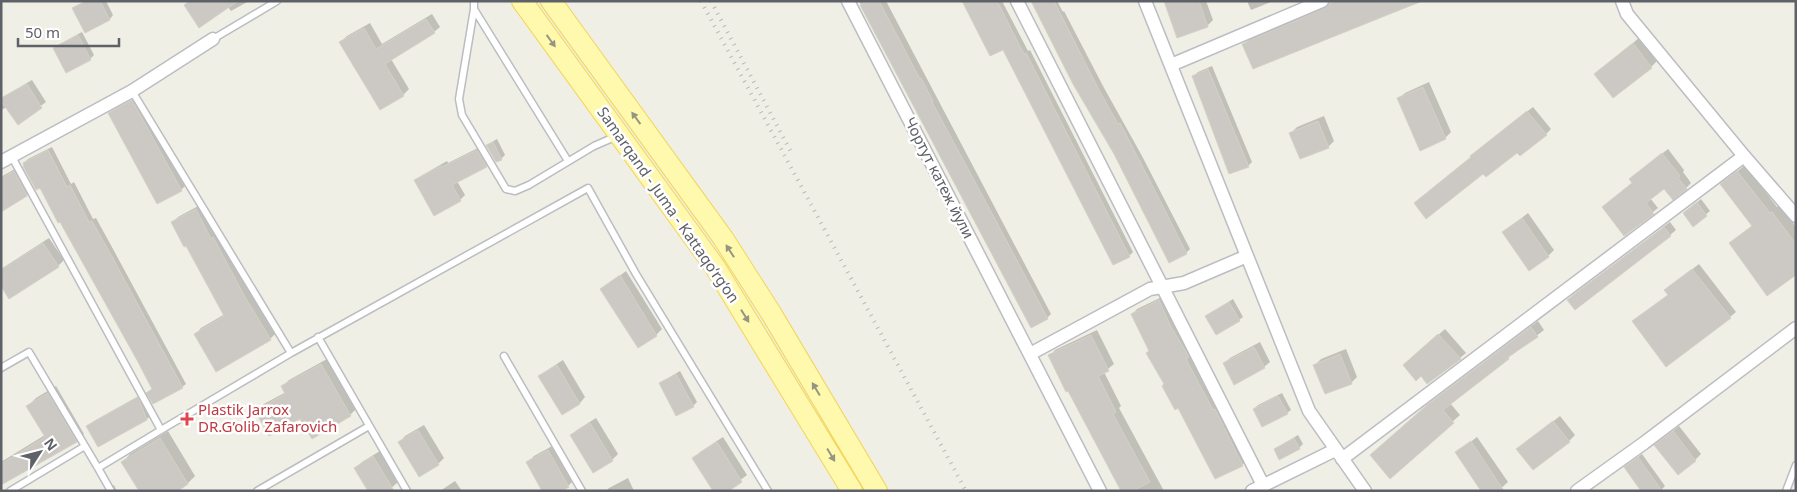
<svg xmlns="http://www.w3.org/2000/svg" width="1797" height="492" font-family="'Noto Sans',sans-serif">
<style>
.shadow{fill:#0003}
.building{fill:#ccc9c4;stroke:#d5d1c5}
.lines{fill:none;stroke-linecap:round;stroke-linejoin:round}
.lane-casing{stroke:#bbbdc2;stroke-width:9}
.street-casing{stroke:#bbbdc2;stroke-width:15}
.primary-casing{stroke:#f3d55d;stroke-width:22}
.lane{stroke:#fff;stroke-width:6}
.street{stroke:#fff;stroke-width:12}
.primary{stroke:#fff9ad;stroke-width:20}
.rail{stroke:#b7b8b8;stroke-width:4;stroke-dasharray:1 6;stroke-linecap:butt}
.oneway{fill:#969680}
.health-dot{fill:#e0444e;stroke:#fff;stroke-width:2}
.labels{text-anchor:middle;stroke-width:5;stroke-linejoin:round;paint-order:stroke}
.street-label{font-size:15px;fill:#5e6167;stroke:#fff}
.health-label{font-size:15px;fill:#be3a42;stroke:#fff;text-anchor:start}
</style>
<rect width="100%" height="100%" fill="#f0efe6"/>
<path class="shadow" d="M85,1H106L113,15L110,19L86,31L74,9Z
M190,1H249L231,11L228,7L185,6Z
M859,1H886L1051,314L1047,318L925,123Z
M963,1H1002L1028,51L1030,50L1133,252L1129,256L1003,48Z
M1032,1H1057L1063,12L1064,11L1103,86L1142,156L1190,249L1186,253L1170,261L1115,153Z
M1165,1H1206L1213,20L1207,26Z
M1247,1H1273L1251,10Z
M1334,1H1423L1366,23L1244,44L1250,38Z
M432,14L440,27L434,32L391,59L409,89L403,95L341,42L347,36L370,23L382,44Z
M82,32L94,55L90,59L54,48L58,45Z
M1639,38L1657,61L1651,67L1595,74Z
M1212,66L1252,162L1248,166L1194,76L1198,72Z
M32,80L46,102L18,123L7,107L1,110V98Z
M1429,82L1451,132L1445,138L1399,98L1405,93Z
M136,98L185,186L181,190L158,202L110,113L113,110Z
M1533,107L1551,129L1546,134L1483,172L1471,156Z
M1324,116L1334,141L1328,147L1301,158L1291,133L1297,127Z
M497,139L505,155L501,159L487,145Z
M482,146L491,161L486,166L457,181L465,195L460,200L416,181L421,176L447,161L448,163Z
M52,147L71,184L74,182L93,219L96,218L113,249L186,384L182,387L148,393L153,388L40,186L24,163L28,159Z
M1668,149L1684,170L1683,172L1691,183L1686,188L1665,187L1650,198L1658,208L1625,234L1603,207L1633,182L1636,174Z
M1745,165L1777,207L1780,205L1796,227V273L1730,243L1753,225L1721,185Z
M20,166L32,189L27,195L2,210L1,177Z
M1701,199L1710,211L1693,225L1684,213Z
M202,204L276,333L270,339L196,334L201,328L225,314L187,244L172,223L178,217Z
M1528,213L1554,250L1548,256L1504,232Z
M1670,222L1676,230L1670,235L1575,308L1568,300L1574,294Z
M49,238L64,260L58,266L1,284V269Z
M1699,264L1736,312L1730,317L1634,321L1669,294L1672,285Z
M626,271L662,329L656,335L602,289Z
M1164,296L1247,460L1242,465L1165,384L1132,315L1137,309Z
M1233,299L1243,317L1239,320L1206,316Z
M1538,321L1544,330L1450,403L1460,415L1390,477L1378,449L1435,399Z
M1445,329L1466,353L1460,358L1410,360Z
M1097,330L1114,364L1104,372L1121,406L1119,408L1164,491H1123L1050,356L1055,350Z
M1260,342L1270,362L1264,367L1224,364L1230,358Z
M1346,349L1357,377L1351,383L1315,365L1321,359Z
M327,359L356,409L350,415L312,437L300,417L256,411L262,405L286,392L283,386L289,380Z
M563,360L585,397L580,403L562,413L540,376L546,371Z
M680,371L697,402L693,406L660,383Z
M56,386L84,434L76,441L1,484V462L45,435L28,406L36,398Z
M144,393L153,413L147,419L99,446L88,427L94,421Z
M1282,393L1291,410L1287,413L1254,409L1258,405Z
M1560,416L1575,435L1569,441L1524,444Z
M596,418L618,454L612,460L571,435L577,430Z
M424,425L444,458L438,464L419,475L400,442L405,436Z
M1679,426L1701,454L1695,460L1662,440Z
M168,431L195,476L188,483L123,462L130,454Z
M1298,435L1303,444L1299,448L1275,449Z
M723,437L747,475L726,491L694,458L700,452Z
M1477,437L1508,482L1498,491L1457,452Z
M554,445L574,480L568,486L528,462L534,456Z
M380,451L398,482L388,491L356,468L362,462Z
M1642,454L1665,486L1660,491L1629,464Z
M628,478L634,491H606L609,488Z
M455,481L462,491H440Z
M114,485L117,491H105Z"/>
<path class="building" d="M86,1H100L110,20L85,33L72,8Z
M190,1H238L199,28L184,5Z
M867,1H879L920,79L921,78L933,101L932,102L996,221L1048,319L1031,328L860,5Z
M962,1H997L1024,54L1026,53L1130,257L1113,265L1003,50L990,56Z
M1031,1H1054L1099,90L1118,124L1120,123L1150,181L1187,254L1169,263L1114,154L1073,84Z
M1164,1H1199L1208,27L1177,38Z
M1336,1H1422L1253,69L1242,44L1325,8L1329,4Z
M426,19L435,33L385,64L404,96L380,110L339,42L364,28L376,49Z
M78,35L91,60L66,73L53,48Z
M1633,43L1652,68L1613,98L1594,74Z
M1208,69L1249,167L1229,174L1192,76Z
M27,84L42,108L18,125L1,101V98Z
M1423,87L1446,139L1420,151L1397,98Z
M132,100L182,191L157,204L108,113Z
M1527,111L1547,135L1520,156L1517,153L1486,177L1483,174L1426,219L1414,203L1471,157L1470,156Z
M1318,121L1329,148L1300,159L1289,133Z
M493,142L502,160L496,162L486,145Z
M48,150L67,187L70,185L89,222L92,221L110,253L183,388L153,404L146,393L152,389L138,362L60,222L58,223L40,188L36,190L23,166H24L23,163Z
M477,150L487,167L452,185L461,201L434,216L414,180L441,166L442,167Z
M1662,153L1680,176L1678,178L1687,189L1673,200L1664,189L1646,203L1654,214L1624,236L1602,207L1632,183L1629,179Z
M14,171L27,196L1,212V179Z
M1737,171L1770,213L1772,212L1796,244V275L1767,296L1729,243L1752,226L1720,184Z
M1697,202L1707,216L1693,227L1683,213Z
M196,209L211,239L213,237L245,297L271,340L216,372L194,334L224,316L186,246L184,247L171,222Z
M1522,218L1549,257L1529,271L1502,232Z
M1664,227L1671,236L1575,310L1567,300Z
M43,243L59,267L9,299L1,286V270Z
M1692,269L1731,318L1666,367L1632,321L1668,295L1664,290Z
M620,275L657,336L638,348L600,289Z
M1159,300L1170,325L1189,357L1186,359L1213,410L1215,409L1243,466L1215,479L1178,408L1175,410L1162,386L1164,384L1146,353L1149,351L1131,314Z
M1229,302L1240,321L1216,335L1205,316Z
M1531,327L1538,337L1508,357L1509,359L1443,410L1454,423L1390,479L1370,455L1427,405Z
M1438,334L1461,359L1427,384L1421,376L1416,381L1403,365Z
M1091,335L1109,371L1098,376L1116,412L1113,414L1150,482L1133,491H1121L1068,391L1066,392L1048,355Z
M1254,347L1265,368L1234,385L1223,363Z
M1340,354L1352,384L1325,394L1313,365Z
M321,364L351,416L312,439L300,419L269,436L255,411L285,394L281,386Z
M557,365L580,404L562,415L538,376Z
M676,374L694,407L676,416L659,383Z
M48,393L77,442L1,485V464L45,437L26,406Z
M1278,396L1288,414L1262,427L1253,409Z
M138,397L147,420L98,447L86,426Z
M1553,421L1570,442L1533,470L1516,449Z
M590,423L613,461L593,473L570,435Z
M418,430L439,465L419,477L398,442Z
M1673,431L1696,461L1678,475L1654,445Z
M160,438L188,484L178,491H139L121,462Z
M1294,438L1300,449L1279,460L1274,449Z
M1471,441L1504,491H1481L1455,452Z
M717,442L742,482L729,491H713L692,458Z
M548,450L569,487L562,491H542L526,462Z
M373,456L394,491H368L354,468Z
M1638,457L1662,491H1641L1624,467Z"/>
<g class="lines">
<g class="lane-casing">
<path id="lane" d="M474,1V9L459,99L462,115L506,189L515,191L529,185L594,146L617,136
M474,9L568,161
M213,39L277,1
M132,91L291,353L588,188L636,274L768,491
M12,157L161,430L291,353
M318,337L407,491
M504,356L582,491
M1,368L29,352L98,468
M10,491L85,446
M111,491L98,468L161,430
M257,491L369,426
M1786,491L1796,465"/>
</g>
<g class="street-casing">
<path id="street" d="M848,1L1100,491
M1017,1L1263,485
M1145,1L1309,411L1365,491
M1622,1L1627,14L1744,156L1796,216
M1171,65L1322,1
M1,162L132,91L213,39
M1030,354L1150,289L1184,283L1247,256
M1342,459L1744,156
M1252,491L1335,450
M1577,491L1644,443L1796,328"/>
</g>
<g class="primary-casing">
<path id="primary" d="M522,1L715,267L852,491
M551,1L723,238L771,313L877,491"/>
</g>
<use href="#lane" class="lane"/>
<use href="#street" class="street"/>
<use href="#primary" class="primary"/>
<path class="rail" d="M701,1L966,491
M711,1L791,152"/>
</g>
<defs><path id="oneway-solid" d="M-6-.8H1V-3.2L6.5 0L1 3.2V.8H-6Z" transform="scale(1.25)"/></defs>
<g class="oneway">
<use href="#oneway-solid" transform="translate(551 41) rotate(54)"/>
<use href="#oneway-solid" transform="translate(636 118) rotate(-126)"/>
<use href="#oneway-solid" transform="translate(730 251) rotate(-123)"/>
<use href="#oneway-solid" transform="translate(745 316) rotate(58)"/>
<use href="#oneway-solid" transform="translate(816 389) rotate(-121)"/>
<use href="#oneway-solid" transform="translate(831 455) rotate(59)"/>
</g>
<path class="health-dot" d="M184.5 411.5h5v5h5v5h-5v5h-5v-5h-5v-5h5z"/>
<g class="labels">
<g class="street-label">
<text transform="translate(939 178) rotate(63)" y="5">Чортут катеж йули</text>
<text transform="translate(668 205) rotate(55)" y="5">Samarqand - Juma - Kattaqo‘rg‘on</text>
</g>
<g class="health-label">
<text x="198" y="415">Plastik Jarrox<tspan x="198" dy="17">DR.G’olib Zafarovich</tspan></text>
</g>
</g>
<rect width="1797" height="492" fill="none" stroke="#5e6167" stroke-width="5"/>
<g transform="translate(40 452) rotate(54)" stroke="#ffffff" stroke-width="4" paint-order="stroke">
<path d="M0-4L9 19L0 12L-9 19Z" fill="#5e6167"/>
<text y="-8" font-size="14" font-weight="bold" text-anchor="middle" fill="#5e6167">N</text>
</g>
<path d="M18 38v8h101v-8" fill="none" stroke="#5e6167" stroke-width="2.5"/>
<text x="25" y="38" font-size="15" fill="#5e6167" stroke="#ffffff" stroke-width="4" paint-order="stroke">50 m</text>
</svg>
